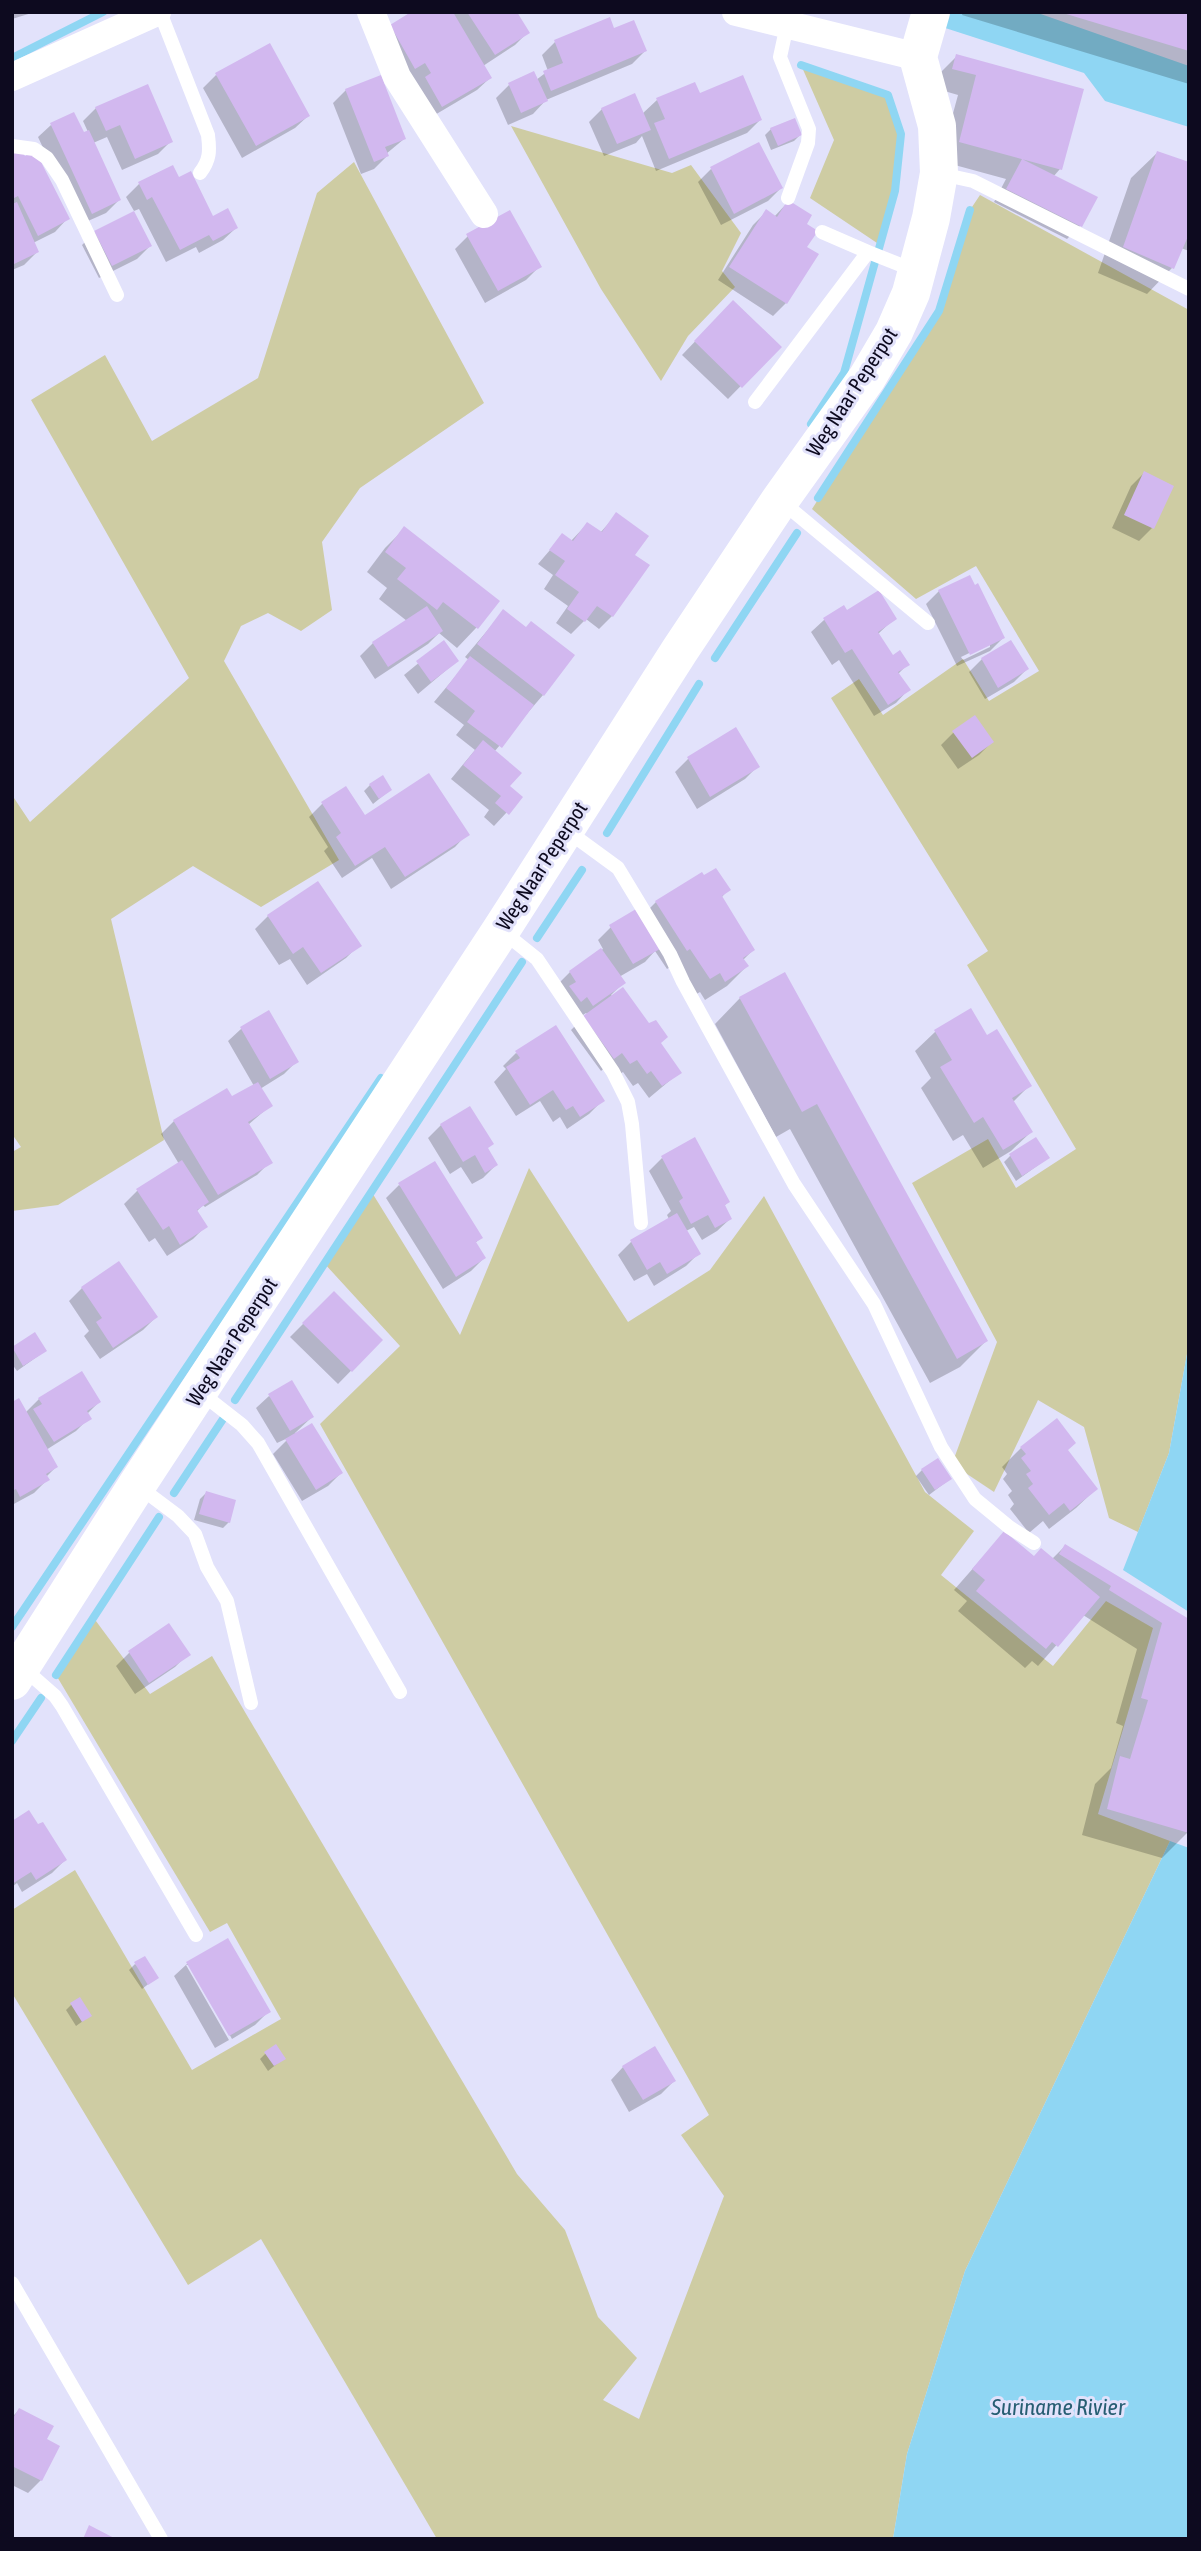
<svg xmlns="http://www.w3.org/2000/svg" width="1201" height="2551" font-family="'Asap Condensed',sans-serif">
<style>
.green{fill:#cecca3}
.water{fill:#8fd6f3}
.shadow{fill:#0003;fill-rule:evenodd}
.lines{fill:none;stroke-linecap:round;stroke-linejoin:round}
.stream{stroke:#8fd6f3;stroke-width:8}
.building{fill:#d2b8ef}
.lane{stroke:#fff;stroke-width:14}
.street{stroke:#fff;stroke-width:28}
.secondary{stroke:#fff;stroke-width:38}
.labels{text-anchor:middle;stroke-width:6;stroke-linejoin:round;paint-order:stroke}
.street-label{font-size:21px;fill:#0d0a1f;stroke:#e2e2fb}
.water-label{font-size:23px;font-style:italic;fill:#265d72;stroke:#e2e2fb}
</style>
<rect width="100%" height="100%" fill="#e2e2fb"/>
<path class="green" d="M801,65L888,95L901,134L895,191L880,245L810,198L834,140Z
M511,126L672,173L691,165L741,233L722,271L735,287L688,336L661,381L601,289Z
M354,162L484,403L360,488L322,542L332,610L301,631L268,613L241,626L224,661L339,860L261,907L193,866L111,919L164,1140L58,1205L12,1211V1152L21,1147L12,1134V795L30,822L189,678L31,400L105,355L152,441L258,378L317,193Z
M980,195L1189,310V1343L1169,1453L1138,1532L1109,1518L1084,1427L1038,1400L994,1492L952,1464L997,1342L912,1183L988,1139L1016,1188L1076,1149L967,965L988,951L831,698L859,679L883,715L963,659L989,701L1039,671L976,566L916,599L812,509L939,311L970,210Z
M529,1168L628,1322L710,1270L764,1196L925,1492L974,1531L941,1575L1053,1666L1106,1601L1153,1628L1098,1814L1170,1841L965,2271L907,2454L893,2539H437L261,2239L188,2285L12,1993V1910L75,1870L192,2070L281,2019L227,1923L210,1932L56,1675L93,1617L150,1694L212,1656L517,2174L565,2230L598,2317L637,2358L603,2400L639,2419L724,2196L681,2135L709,2115L320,1424L400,1346L324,1263L371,1191L460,1335Z"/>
<path class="water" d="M940,12H1035L1189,66V127L1105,101L1084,73L936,25Z
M1189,1343V1612L1123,1570L1169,1453Z
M1170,1841L1189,1848V2539H893L907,2454L965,2271Z"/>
<path class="shadow" d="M12,12H35L12,19Z
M415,12H515L528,32L515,45L483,66L490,78L477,90L428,119L402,80L391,26Z
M963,12H1189V84L962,15Z
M609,20L613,30L645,51L632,64L546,100L533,114L508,125L496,98L509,85L533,73L536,80L548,71L542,55L555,42Z
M957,56L1082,90L1060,169L1053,177L1096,198L1080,226L1067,239L994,202L1006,179L940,161L958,95L934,88L937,76Z
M216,75L308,116L295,128L242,158L203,88Z
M346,90L404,139L386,154L387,156L374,169L361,174L333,103Z
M699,95L760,120L747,133L656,171L642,136L636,143L604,156L589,122L602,109L642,114L657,100Z
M96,108L171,141L158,154L122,170L107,137L93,143L119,200L106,213L79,225L38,137L51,125L83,135L88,132L83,121Z
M771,129L800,135L794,141L771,150L765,135Z
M1157,153L1189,164V251L1181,248L1172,268L1147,294L1098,273L1131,178Z
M12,154L67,219L55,232L33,243L37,252L24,265L12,270Z
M711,169L781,188L768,201L721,225L698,182Z
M178,179L213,218L236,228L223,240L199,253L196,247L166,262L139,209L134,211L126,197L139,184Z
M788,202L805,248L786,303L773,316L718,280L753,225L766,212L774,217Z
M95,232L150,246L137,259L99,278L82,245Z
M468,236L539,267L526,280L485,303L455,249Z
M733,302L779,347L728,399L682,355Z
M1144,473L1172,486L1152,528L1139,541L1112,528L1131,486Z
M616,515L633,555L612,616L599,629L586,619L571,634L556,623L568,606L544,589L553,575L538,564L562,536L570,542L587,524L600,533Z
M405,528L497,601L476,628L457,648L439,633L428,644L375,679L360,656L373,643L407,621L379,599L387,588L367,572L385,548Z
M939,591L1003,638L990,651L957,666L926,604ZM990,643V647L963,660L961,657Z
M843,607L847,613L895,618L878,634L893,657L907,665L898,674L908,690L896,703L874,716L839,660L832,665L811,632L824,620Z
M503,612L543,695L494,752L507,787L521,797L494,826L484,817L489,810L451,779L475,750L456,735L464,725L434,702L469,660L465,657Z
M1011,642L1027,669L1014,682L985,699L969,672L982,659Z
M443,643L457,661L418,694L404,675Z
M736,730L758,766L745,779L697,809L675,772L688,759Z
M954,732L992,742L979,755L958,769L941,745Z
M370,785L390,790L373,804L364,791Z
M346,788L365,817L467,834L455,847L391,889L372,858L342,878L324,851L328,847L309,817L322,804Z
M728,890L721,898L753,950L743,960L747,966L727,986L705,1000L700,992L690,998L670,967L667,969L655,951L645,962L619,977L623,983L611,995L659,1044L680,1072L649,1098L638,1083L633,1086L623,1072L617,1076L609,1064L601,1071L571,1030L587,1014L586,1013L580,1017L557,985L570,972L603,949L598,940L611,927L639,919L656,902Z
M268,916L359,945L346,958L307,985L290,959L279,965L255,929Z
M785,974L986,1341L960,1367L930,1383L790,1129L776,1137L715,1024L740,998Z
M970,1010L987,1037L1030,1085L1013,1102L1031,1132L1011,1151L983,1168L963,1135L953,1141L921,1088L931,1078L915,1051L935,1032Z
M268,1013L297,1061L284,1074L260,1089L270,1106L248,1125L270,1162L257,1175L205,1207L203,1205L196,1212L205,1227L193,1239L167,1256L155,1238L149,1242L124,1204L137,1191L179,1164L161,1134L174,1121L232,1099L254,1086L228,1041L241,1029Z
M516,1053L602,1101L589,1114L567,1129L560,1117L553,1122L540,1101L516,1116L494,1082L506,1069L503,1066Z
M470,1108L486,1149L496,1165L483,1178L472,1184L461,1167L450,1174L428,1138L441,1125Z
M1010,1156L1048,1158L1016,1181L1004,1162Z
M662,1158L728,1202L724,1206L730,1219L717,1231L702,1240L694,1227L686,1231L699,1253L686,1266L654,1286L647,1274L634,1281L618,1255L631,1242L669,1219L667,1215L671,1211L649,1171Z
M399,1185L481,1238L475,1243L484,1258L471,1271L443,1289L386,1198Z
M82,1288L156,1317L143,1330L100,1359L84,1336L89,1331L69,1301Z
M334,1293L381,1340L338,1384L290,1337Z
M35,1335L45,1351L17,1371L12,1364V1349Z
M269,1396L312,1417L295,1433L341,1473L328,1486L302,1501L273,1454L290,1437L277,1443L256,1408Z
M39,1399L99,1402L87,1414L89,1418L76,1431L46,1450L56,1467L46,1477L47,1480L34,1493L12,1505V1404L25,1413Z
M1021,1448L1066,1450L1096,1489L1076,1508L1049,1529L1043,1521L1029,1533L1010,1509L1014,1504L1008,1495L1012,1491L1003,1479L1007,1474L1002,1467Z
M922,1470L950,1479L929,1495L916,1476Z
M206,1493L229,1522L223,1528L194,1520L200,1499Z
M1004,1533L1034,1557L1052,1559L1065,1546L1189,1622L1188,1832L1162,1858L1082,1835L1095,1784L1111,1768L1123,1726L1116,1723L1137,1649L1083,1615L1038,1666L1032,1661L1025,1668L958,1611L967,1601L954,1590Z
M168,1625L188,1654L175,1667L135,1694L116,1666L129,1653Z
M12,1823L65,1860L52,1873L22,1892L17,1883L12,1887Z
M228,1941L268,2012L255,2025L232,2039L190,1965H186L229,2040L215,2048L174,1976L187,1964Z
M135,1964L156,1978L142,1989L129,1970Z
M72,2004L90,2016L76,2026L66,2010Z
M266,2053L283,2059L268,2071L260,2059Z
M623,2067L674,2081L661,2094L629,2112L611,2080Z
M19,2410L45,2440L41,2480L28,2493L12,2485V2417Z"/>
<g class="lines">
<path class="stream" d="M12,58L103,12
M801,65L888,95L901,134L895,191L878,252
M811,424L844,373L875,262
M818,498L939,311L970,210
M715,658L797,533
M607,833L699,684
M537,938L582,870
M235,1400L522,962
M174,1493L223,1419
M12,1627L381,1078
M56,1675L159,1517
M12,1741L41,1698"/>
</g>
<path class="building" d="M411,12H453L492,78L442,107L425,77L431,73L425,63L415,69L390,25Z
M467,12H517L530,33L495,55Z
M1063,12H1189V51L1063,13Z
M610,17L614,28L634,20L647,51L551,91L543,71L563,63L554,40Z
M270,43L310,116L256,146L215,73Z
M956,54L1084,89L1062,170L959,142L976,75L952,69Z
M534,71L548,101L521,113L508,83Z
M381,75L406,139L385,147L389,156L374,162L345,89Z
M743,75L762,120L669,159L654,123L665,119L656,98L695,82L700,93Z
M148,84L173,142L135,159L120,125L106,131L95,107Z
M635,93L651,130L617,144L601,108Z
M74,112L84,132L89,130L121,200L92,214L50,123Z
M795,118L802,135L778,146L770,128Z
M759,142L783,188L734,214L710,167Z
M20,148L25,156L35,150L70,219L38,236L18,196L12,199V152Z
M1157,151L1189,162V234L1174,269L1123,247Z
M1022,159L1098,197L1082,227L1006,189Z
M173,165L179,177L191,171L213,216L228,208L238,228L213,241L209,235L180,250L152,197L147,200L138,182Z
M788,200L812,215L807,224L818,231L807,247L819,254L787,304L729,267L766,209L777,217Z
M17,202L39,252L12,265V204Z
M510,210L542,267L498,291L466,234Z
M134,211L152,246L112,266L94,231Z
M733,300L782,347L742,388L694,341Z
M1144,471L1174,486L1154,529L1124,515Z
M616,512L649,536L635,555L650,565L613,617L597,606L585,622L567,609L579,592L555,575L565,561L549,550L562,533L573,541L587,522L602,532Z
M404,526L500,601L478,629L443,602L437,610L397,579L406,568L385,552Z
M970,575L975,585L978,583L1005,638L970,655L938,590Z
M879,590L897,619L878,632L893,655L900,650L910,665L898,672L911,690L888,705L852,649L845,653L823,618L844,605L847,610Z
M427,606L443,631L388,667L372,642Z
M503,609L526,627L531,621L575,655L544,696L477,644Z
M444,640L459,661L431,682L416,661Z
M1011,640L1029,669L998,688L981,658Z
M470,656L534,705L502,748L467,722L475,711L446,688Z
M975,715L994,742L972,758L952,731Z
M736,727L760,767L710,797L687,757Z
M483,740L522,773L510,786L523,797L509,815L495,803L501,796L463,765Z
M429,773L470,835L405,877L385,847L355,866L336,837L341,833L321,802L346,786L365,815Z
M383,775L392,790L379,799L369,784Z
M716,868L731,890L722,896L755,950L743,958L749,966L725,982L720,973L710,979L690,949L687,951L655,901L702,872L704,875Z
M318,881L362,946L321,973L303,947L293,954L267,915Z
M636,909L660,949L633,964L609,925Z
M601,948L626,983L593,1006L587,997L581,1002L569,986L576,982L569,971Z
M785,972L988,1341L957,1359L817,1104L802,1112L739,997Z
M623,987L649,1023L656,1020L668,1037L661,1043L682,1073L662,1086L651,1071L647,1074L637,1060L630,1064L622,1053L614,1059L583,1016Z
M971,1008L987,1035L997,1029L1032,1086L1012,1098L1033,1132L1003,1150L983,1117L974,1123L940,1067L952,1060L934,1030Z
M269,1010L299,1062L270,1079L240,1027Z
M556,1025L605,1101L580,1117L573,1106L566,1110L553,1090L530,1105L506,1067L520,1058L515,1051Z
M258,1082L273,1106L248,1122L273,1163L218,1195L173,1120L227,1088L232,1096Z
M470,1106L494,1144L488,1148L498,1165L485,1173L475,1155L463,1162L440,1124Z
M695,1137L730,1202L725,1205L732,1219L715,1228L708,1215L691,1224L679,1201L683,1198L661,1156Z
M1036,1137L1050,1158L1022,1176L1009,1154Z
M182,1160L209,1202L197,1210L208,1227L180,1245L169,1226L163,1230L136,1189Z
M435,1161L483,1238L476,1242L486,1258L456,1277L398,1183Z
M677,1213L701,1254L667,1274L660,1262L647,1270L630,1240Z
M119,1261L158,1317L113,1348L96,1322L102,1318L81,1287Z
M334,1291L383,1340L352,1372L302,1323Z
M35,1332L47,1351L23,1366L12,1347Z
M82,1371L101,1402L87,1411L92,1419L54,1442L33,1409L42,1404L38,1398Z
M292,1380L314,1417L290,1431L268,1394Z
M19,1398L58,1467L46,1474L50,1480L20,1497L16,1489L12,1491V1402Z
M1057,1418L1076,1443L1068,1450L1098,1489L1070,1511L1064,1503L1049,1515L1028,1488L1033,1484L1026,1474L1031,1471L1021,1458L1026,1454L1020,1447Z
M312,1423L343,1473L316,1490L285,1439Z
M938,1458L952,1479L935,1490L921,1469Z
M206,1491L236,1500L230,1523L199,1514Z
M1004,1531L1034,1556L1041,1548L1100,1597L1058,1647L1052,1642L1046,1649L976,1591L985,1580L972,1569Z
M1065,1544L1189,1619V1833L1107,1809L1120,1756L1130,1759L1148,1700L1141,1698L1162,1623L1109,1590L1111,1586L1059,1554Z
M169,1623L191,1655L149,1683L128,1651Z
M29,1810L38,1824L43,1822L67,1860L36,1880L31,1872L12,1884V1821Z
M228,1938L271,2012L229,2036L186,1962Z
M145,1956L159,1978L148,1985L134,1962Z
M80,1997L92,2016L82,2022L70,2003Z
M276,2044L286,2059L274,2066L264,2052Z
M655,2046L676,2081L643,2100L622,2066Z
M19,2408L54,2426L47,2439L60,2446L42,2481L12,2466V2420Z
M89,2525L116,2539H83Z"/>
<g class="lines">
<path class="lane" d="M160,12L208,135C210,151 210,160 200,173
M787,25L780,57L809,129L808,143L788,198
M12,146L34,149L47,158L62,180L117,295
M941,174L973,181L1189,289
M822,232L868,252
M755,402L868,252L916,271
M781,501L928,623
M566,830L618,868L670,954L683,982L794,1184L874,1304L941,1447L975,1499L1009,1527L1034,1543
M502,931L537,959L613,1072L628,1102L632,1124L641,1223
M201,1393L242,1425L258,1443L400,1692
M138,1486L178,1516L195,1534L207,1567L227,1601L251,1703
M22,1667L55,1696L62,1706L196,1935
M12,2283L161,2539"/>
<path class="street" d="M371,12L397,77L484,214
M736,12L918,57
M12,77L157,12"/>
<path class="secondary" d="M12,1681L137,1485L501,930L680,650L780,500L867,378L894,332L911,293L931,218L939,173L937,126L918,57L931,12"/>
</g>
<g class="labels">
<g class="street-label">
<text transform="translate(852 392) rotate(-57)" y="7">Weg Naar Peperpot</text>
<text transform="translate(542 866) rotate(-57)" y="7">Weg Naar Peperpot</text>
<text transform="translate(232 1342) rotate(-57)" y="7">Weg Naar Peperpot</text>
</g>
<g class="water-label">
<text x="1058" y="2415">Suriname Rivier</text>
</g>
</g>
<rect width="1201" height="2551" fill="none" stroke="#0d0a1f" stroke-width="28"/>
</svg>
